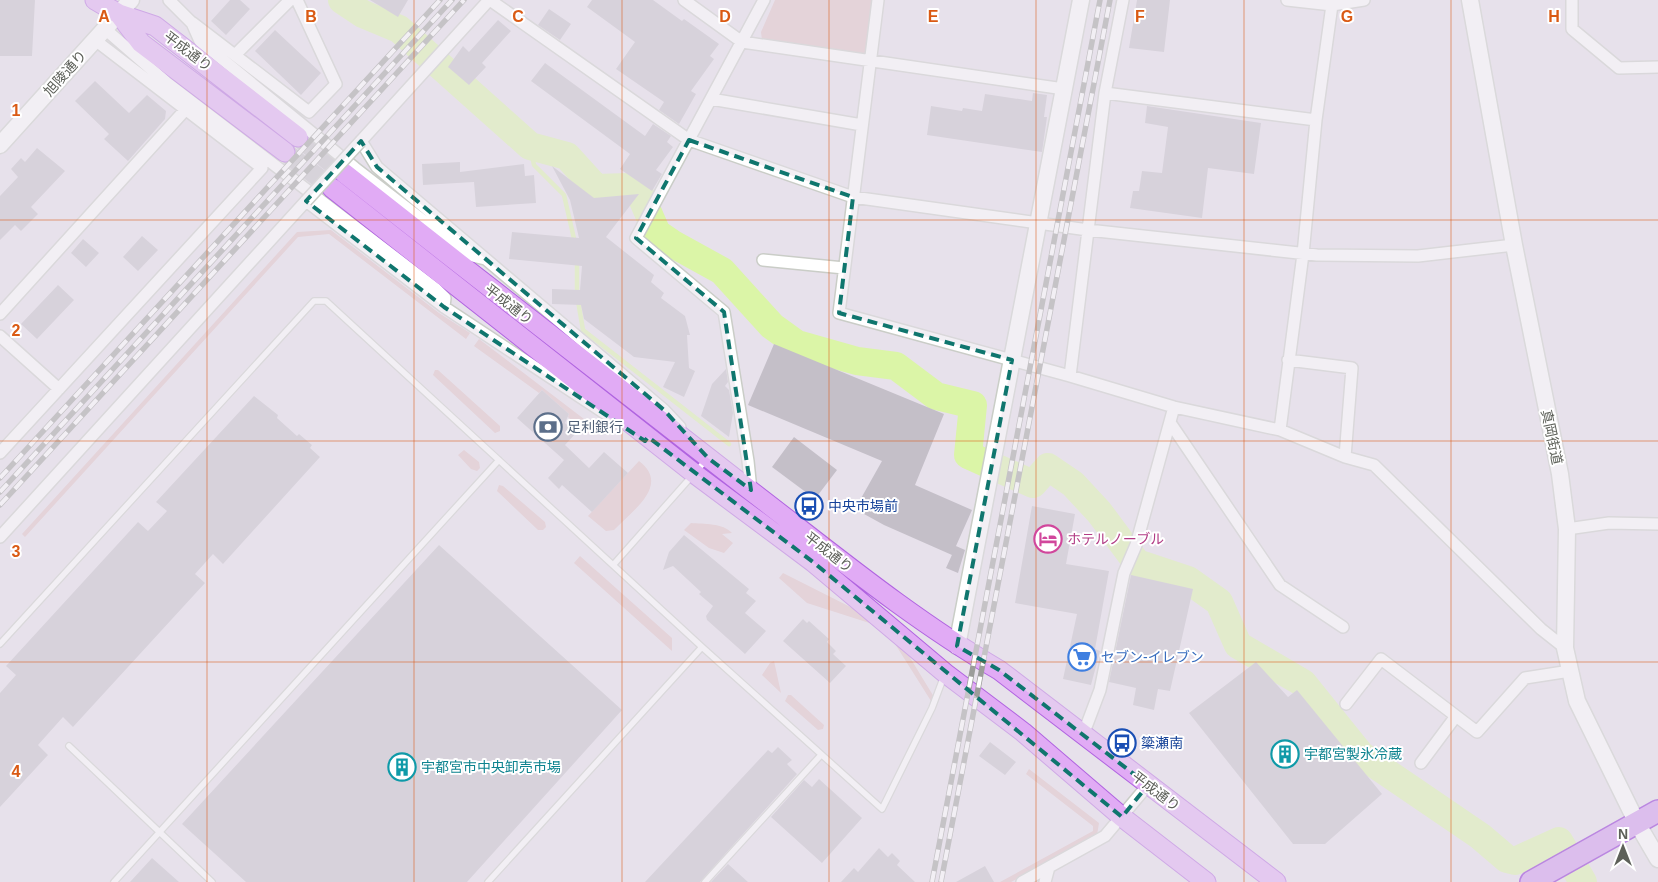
<svg xmlns="http://www.w3.org/2000/svg" width="1658" height="882" font-family="Helvetica,'Noto Sans JP',sans-serif">
<style>
.green{fill:#e0c0c3}
.water{fill:#dbf5a7}
.lines{fill:none;stroke-linecap:round;stroke-linejoin:round}
.stream{stroke:#dbf5a7;stroke-width:4.5}
.river{stroke:#dbf5a7;stroke-width:28}
.building{fill:#c4bfc8}
.primary-tunnel{stroke:#c4c1c6;stroke-width:19;stroke-dasharray:19 9;stroke-linecap:butt}
.lane-casing{stroke:#cacdc7;stroke-width:8}
.street-casing{stroke:#cacdc7;stroke-width:14}
.secondary-casing{stroke:#cacec7;stroke-width:19}
.primary-casing{stroke:#b064e0;stroke-width:21}
.highway-casing{stroke:#8419d3;stroke-width:24}
.lane{stroke:#fff;stroke-width:5.5}
.street{stroke:#fff;stroke-width:11}
.secondary{stroke:#fff;stroke-width:16}
.primary{stroke:#e1abf5;stroke-width:19}
.highway{stroke:#ce92f0;stroke-width:21}
.rail-casing{stroke:#9c9d9a;stroke-width:5.5}
.rail{stroke:#fff;stroke-width:4;stroke-dasharray:11;stroke-linecap:butt}
.street-bridge-casing{stroke:#cacdc7;stroke-width:14;stroke-linecap:butt}
.street-bridge{stroke:#fff;stroke-width:11}
.marked{fill:none;stroke:#0f766e;stroke-width:4;stroke-dasharray:10 6;stroke-linejoin:round}
.grid{fill:none;stroke:#da5a14;stroke-width:1;stroke-opacity:0.55}
.labels{text-anchor:middle;stroke-width:4;stroke-linejoin:round;paint-order:stroke}
.street-label{font-size:14px;fill:#5d6059;stroke:#fff}
.service-label{font-size:14px;fill:#4e5e75;stroke:#fff;text-anchor:start}
.transit-label{font-size:14px;fill:#164399;stroke:#fff;text-anchor:start}
.hotel-label{font-size:14px;fill:#b23c85;stroke:#fff;text-anchor:start}
.shop-label{font-size:14px;fill:#366cbe;stroke:#fff;text-anchor:start}
.culture-label{font-size:14px;fill:#0d838f;stroke:#fff;text-anchor:start}
.grid-label{font-size:16px;text-anchor:middle;font-weight:bold;fill:#da5a14;stroke:#fff;stroke-width:4;stroke-linejoin:round;paint-order:stroke}
</style>
<rect width="100%" height="100%" fill="#e7e1eb"/>
<path class="green" d="M775,0H875L868,51L861,55L762,40L761,32Z
M331,230L439,313L470,333L466,339L329,234L298,237L25,537L22,534L297,232Z
M479,339L584,419L581,425L589,432L587,435L568,417L569,414L542,390L539,393L474,346Z
M435,370H438L500,426V431L495,433L433,375Z
M464,450L479,462L480,468L477,471L471,469L458,455Z
M639,461C671,485 632,511 614,530L606,531L588,516Z
M499,485L503,486L545,522L546,527L543,530H538L497,491Z
M691,523C704,524 723,523 732,533L722,534L733,543L724,553L709,548L684,530Z
M580,556L672,638V651L574,563Z
M783,573L892,628L934,697L931,701L885,628L807,603L779,578Z
M774,661L781,693L762,675L770,663Z
M788,695H791L824,725L823,729L818,730L785,701Z
M1029,769L1099,823L1097,835L1011,882H1000L1093,831V826L1026,774Z"/>
<path class="water" d="M334,0H352L401,26L393,35L364,21Z"/>
<g class="lines">
<path class="stream" d="M530,146L534,165L564,195L575,243
M577,261V295L583,330L729,444"/>
<path class="river" d="M342,0L363,14L399,29L530,146L567,156L596,188L628,187L640,194L657,233L673,244L722,271L772,326L797,344L857,361L896,366L936,396L973,405L968,455L1033,484L1048,467L1073,484L1099,512L1137,563L1188,580L1219,602L1238,645L1303,683L1361,755L1480,836L1507,859L1515,861L1559,841L1583,882"/>
</g>
<path class="building" d="M0,0H35L32,56H0Z
M230,0H240L250,9L226,35L211,21Z
M370,0H408L398,17Z
M592,0H653L682,21L684,19L719,44L710,56L714,59L691,91L696,94L679,124L659,110L664,102L616,69L635,42L587,7Z
M1137,0H1170L1164,52L1129,48Z
M549,9L571,24L560,40L538,25Z
M498,20L511,31L482,63L486,67L469,85L448,67L463,46L469,52Z
M275,30L321,73L301,95L255,51Z
M545,63L645,136L653,124L671,136L667,142L673,147L656,170L662,174L652,191L620,169L630,154L531,81Z
M95,81L129,113L147,95L166,111L165,119L128,161L104,139L109,134L75,101Z
M1033,93L1047,95L1044,117H1047L1042,152L927,135L931,106L962,111L963,108L982,111L985,94L1032,101Z
M1147,106L1261,123L1254,174L1208,168L1202,218L1130,208L1133,191H1139L1142,171L1162,173L1168,127L1145,123Z
M37,148L65,171L31,207L38,214L21,231L15,225L0,240V196L18,177L11,169L21,158L25,162Z
M460,162V172L524,164L525,176L534,175L536,203L476,207L474,182L423,185L422,164Z
M552,166L594,198L639,194L606,237L654,275L651,282L664,293L661,298L685,316L690,335H687L689,368L695,371L684,397L663,387L675,362L634,357L584,319L581,305L552,304V289L580,290L582,266L509,259L512,232L579,238L570,200Z
M142,236L158,250L138,271L123,257Z
M83,239L99,253L86,267L71,253Z
M58,285L74,300L37,339L21,324Z
M774,344L944,414L915,485L972,510L952,555L884,525L855,509L882,461L748,405Z
M726,369L728,382L725,386L729,390L733,413L729,437L701,416L712,384Z
M542,390L569,414L565,423L576,433L565,445L589,468L604,452L628,473L592,512L562,485L559,489L548,478L564,460L517,418Z
M254,396L278,415L277,418L297,436L299,434L312,445L310,448L320,457L223,564L213,554L195,574L205,583L73,727L63,717L38,745L48,755L0,807V693L16,675L6,666L138,522L148,531L167,511L156,502Z
M794,437L837,470L815,499L772,467Z
M1032,506L1075,514L1066,564L1109,571L1095,649L1100,651L1091,685L1063,679L1077,614L1015,603Z
M684,535L749,589L746,593L756,601L745,613L766,631L745,654L707,620L706,616L713,606L699,594L701,592L673,566L663,570L669,552Z
M439,545L622,710L467,882H246L182,824Z
M956,546L965,550L958,573L946,568Z
M1131,575L1193,589L1170,691L1158,689L1154,710L1133,705L1136,688L1109,682Z
M803,619L807,623L809,621L829,639L827,642L836,651L833,654L846,666L830,683L783,641Z
M1256,662L1288,697L1297,690L1382,794L1325,844H1293L1189,713Z
M990,742L1016,762L1005,775L979,756Z
M778,747L792,760L787,764L797,774L700,882H645L768,750L772,753Z
M819,779L862,818L822,863L771,817L804,780L812,787Z
M879,848L888,857L892,853L900,861L897,865L915,882H841L854,868L858,872Z
M152,858L179,882H130Z
M728,864L748,882H711Z
M985,866L994,882H956Z"/>
<g class="lines">
<path class="primary-tunnel" d="M298,137L344,173
M285,152L332,188"/>
<g class="lane-casing">
<path id="lane" d="M614,564L707,459
M0,644L314,301H326L702,647L882,809L932,708L944,676
M69,746L212,882
M114,882L499,460
M488,882L702,647
M705,882L821,755"/>
</g>
<g class="street-casing">
<path id="street" d="M169,0L192,23L200,41L355,168L468,255L485,259
M489,0L361,141L377,167L664,410L680,427
M490,0L689,140L853,197L1088,230L1317,255L1418,256L1514,245
M684,0L742,42L1064,89
M878,0L839,313L1070,376L1174,407L1280,430L1345,457L1374,465L1541,629L1565,648
M1572,0V29L1619,68L1658,67
M1332,5L1364,0
M193,23L309,112L336,84L297,0
M105,29L166,82L435,288L445,298L444,307
M235,55L290,0
M1105,93L1316,120
M711,99L862,125
M763,260L844,268
M0,314L186,109
M0,336L59,389
M1288,360L1352,368L1345,457
M1070,376L1105,93L1123,0
M1171,424L1280,585L1343,627
M1280,430L1303,254L1316,120L1332,5L1287,0
M0,453L262,168L95,40
M751,490L748,461L724,312L636,238L764,0
M1567,529L1609,523L1658,524
M0,537L306,201L444,307L609,416
M1346,704L1381,659L1477,732L1525,678L1570,671
M1083,735L1100,690L1124,573L1136,545L1174,407
M1421,763L1456,716
M1022,882L1105,836L1148,785
M1045,882L1049,867"/>
</g>
<g class="secondary-casing">
<path id="secondary" d="M1470,0L1514,245L1560,474L1567,529L1565,648L1577,701L1637,823L1658,859
M0,145L131,0
M957,646L1081,0"/>
</g>
<g class="primary-casing">
<path id="primary" d="M95,0L119,14L155,26L298,137
M119,14L141,43L285,152
M344,173C479,280 616,385 751,491C832,553 910,618 999,670L1276,882
M332,188L695,474L813,562L945,673L1023,732L1122,817L1206,882"/>
</g>
<g class="highway-casing">
<path id="highway" d="M1531,882L1658,811"/>
</g>
<use href="#lane" class="lane"/>
<use href="#street" class="street"/>
<use href="#secondary" class="secondary"/>
<use href="#primary" class="primary"/>
<use href="#highway" class="highway"/>
<g class="rail-casing">
<path id="rail" d="M0,478L440,0
M0,492L452,0
M0,505L464,0
M932,882L1100,0
M941,882L1110,0"/>
</g>
<use href="#rail" class="rail"/>
<g class="street-bridge-casing">
<path id="street-bridge" d="M306,201L361,141"/>
</g>
<use href="#street-bridge" class="street-bridge"/>
</g>
<path d="M0 0H1658V882H0ZM689,140L853,197L839,313L1012,360L957,646L999,670L1148,785L1122,817L813,562L648,437L645,441L444,307L306,201L361,141L377,167L664,410L708,458L751,490L724,312L636,238Z" fill="#e7e1eb" fill-opacity=".55" fill-rule="evenodd"/>
<path class="marked" d="M689,140L853,197L839,313L1012,360L957,646L999,670L1148,785L1122,817L813,562L648,437L645,441L444,307L306,201L361,141L377,167L664,410L708,458L751,490L724,312L636,238Z"/>
<path class="grid" d="M207,0V882M414,0V882M622,0V882M829,0V882M1036,0V882M1244,0V882M1451,0V882M0,220H1658M0,441H1658M0,662H1658"/>
<defs>
<g id="bank-ring" transform="scale(1.4375)"><circle r="9.5" fill="#fff" stroke="#5c6f8a" stroke-width="1.5"/><path d="M-6-4H6V4H-6ZM0-2.3a2.3 2.3 0 1 0 0 4.6a2.3 2.3 0 1 0 0-4.6Z" fill="#5c6f8a"/></g>
<g id="bus-ring" transform="scale(1.4375)"><circle r="9.5" fill="#fff" stroke="#1a4fb4" stroke-width="1.5"/><path d="M-5-6H5V4H4V6H2V4H-2V6H-4V4H-5ZM-3.5-4V0h7V-4ZM-3.5 1.2v1.5H-2V1.2ZM2 1.2v1.5H3.5V1.2Z" fill="#1a4fb4"/></g>
<g id="hotel-ring" transform="scale(1.4375)"><circle r="9.5" fill="#fff" stroke="#d1479c" stroke-width="1.5"/><path d="M-6-4.5h1.5V1H6V5H4.5V3h-9V5H-6ZM-4 0a1.8 1.8 0 1 1 3.6 0ZM.5 0V-2.5h3Q6-2.5 6 0Z" fill="#d1479c"/></g>
<g id="supermarket-ring" transform="scale(1.4375)"><circle r="9.5" fill="#fff" stroke="#3f7fe0" stroke-width="1.5"/><path d="M-6-5.5h2.5l.6 2H6L4.5 2H-2.5L-4.4-4H-6ZM-1.5 3.2a1.3 1.3 0 1 0 .1 0ZM3 3.2a1.3 1.3 0 1 0 .1 0Z" fill="#3f7fe0"/></g>
<g id="building-ring" transform="scale(1.4375)"><circle r="9.5" fill="#fff" stroke="#0f9aa8" stroke-width="1.5"/><path d="M-4-6H4V6H1V3H-1V6H-4ZM-2.5-4.3h1.7v1.8h-1.7ZM.8-4.3h1.7v1.8H.8ZM-2.5-1h1.7V.8h-1.7ZM.8-1h1.7V.8H.8Z" fill="#0f9aa8"/></g>
</defs>
<g fill-rule="evenodd">
<use href="#bank-ring" x="548" y="427"/>
<use href="#bus-ring" x="809" y="506"/>
<use href="#hotel-ring" x="1048" y="539"/>
<use href="#supermarket-ring" x="1082" y="657"/>
<use href="#bus-ring" x="1122" y="743"/>
<use href="#building-ring" x="1285" y="754"/>
<use href="#building-ring" x="402" y="767"/>
</g>
<g class="labels">
<g class="street-label">
<text transform="translate(188 51) rotate(37)" y="5">平成通り</text>
<text transform="translate(65 73) rotate(-48)" y="5">旭陵通り</text>
<text transform="translate(509 304) rotate(38)" y="5">平成通り</text>
<text transform="translate(1552 437) rotate(78)" y="5">真岡街道</text>
<text transform="translate(829 552) rotate(38)" y="5">平成通り</text>
<text transform="translate(1156 791) rotate(37)" y="5">平成通り</text>
</g>
<g class="service-label">
<text x="567" y="432">足利銀行</text>
</g>
<g class="transit-label">
<text x="828" y="511">中央市場前</text>
<text x="1141" y="748">簗瀬南</text>
</g>
<g class="hotel-label">
<text x="1067" y="544">ホテルノーブル</text>
</g>
<g class="shop-label">
<text x="1101" y="662">セブン-イレブン</text>
</g>
<g class="culture-label">
<text x="1304" y="759">宇都宮製氷冷蔵</text>
<text x="421" y="772">宇都宮市中央卸売市場</text>
</g>
</g>
<g class="grid-label">
<text x="104" y="22">A</text>
<text x="311" y="22">B</text>
<text x="518" y="22">C</text>
<text x="725" y="22">D</text>
<text x="933" y="22">E</text>
<text x="1140" y="22">F</text>
<text x="1347" y="22">G</text>
<text x="1554" y="22">H</text>
<text x="16" y="116">1</text>
<text x="16" y="336">2</text>
<text x="16" y="557">3</text>
<text x="16" y="777">4</text>
</g>
<g transform="translate(1623 847)" stroke="#ffffff" stroke-width="4" paint-order="stroke">
<path d="M0-4L9 19L0 12L-9 19Z" fill="#5d6059"/>
<text y="-8" font-size="14" font-weight="bold" text-anchor="middle" fill="#5d6059">N</text>
</g>
</svg>
